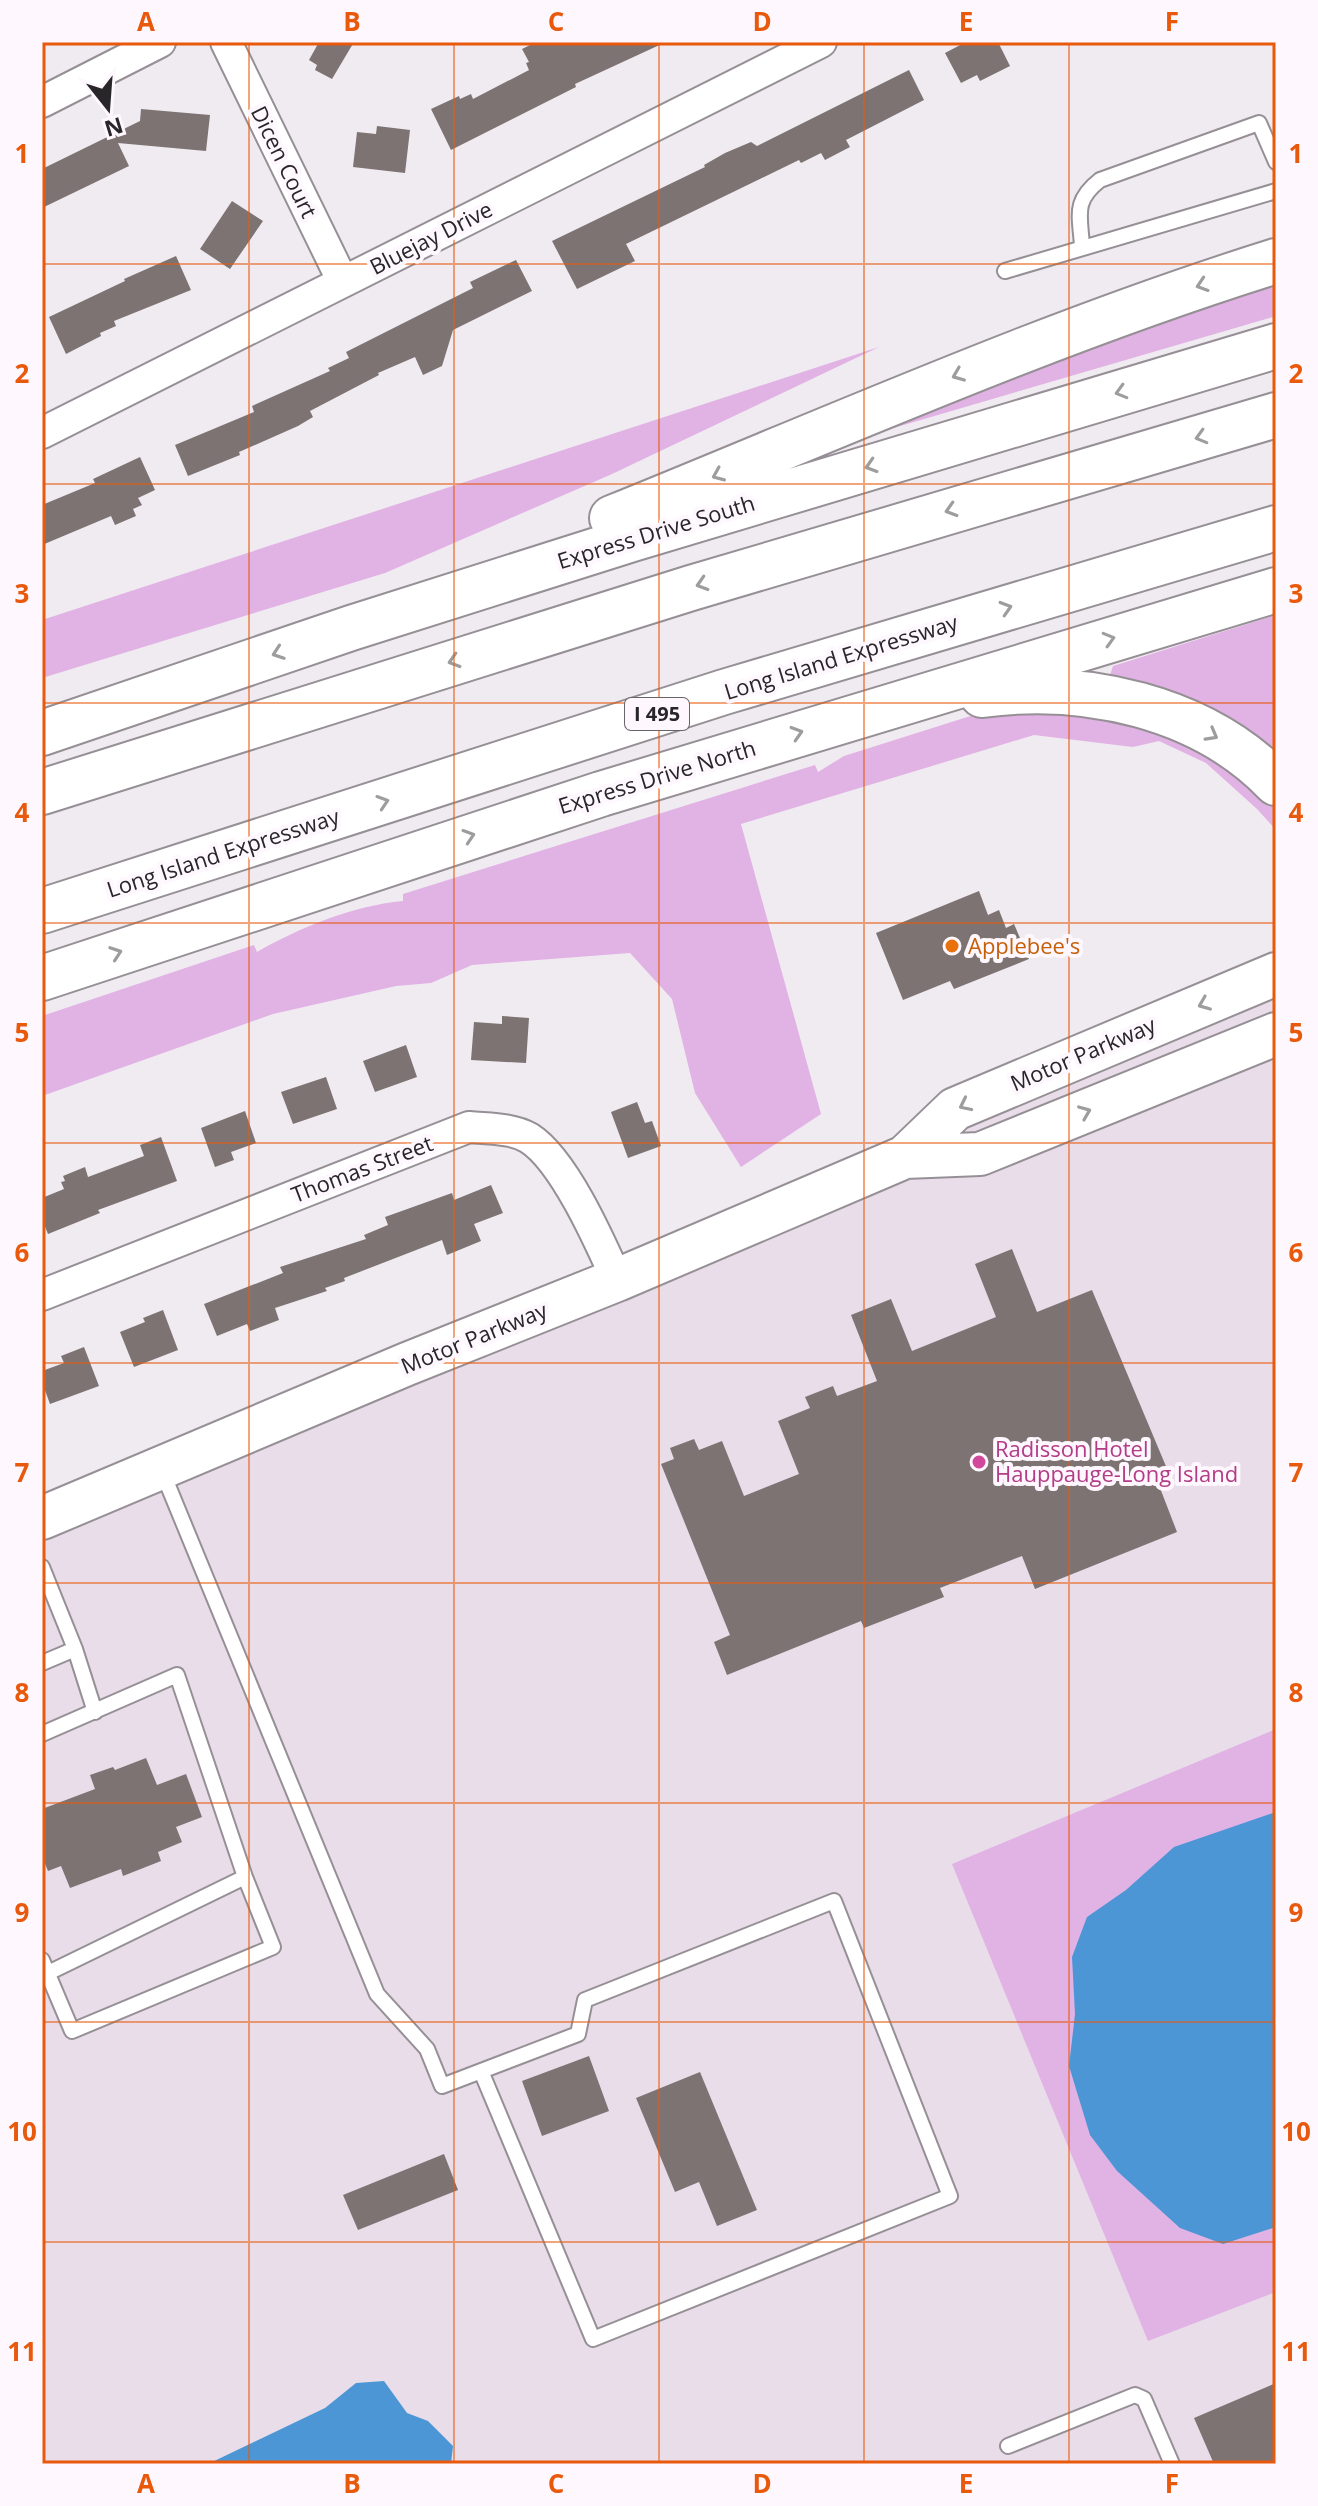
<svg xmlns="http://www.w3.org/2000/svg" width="1318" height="2506" font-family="'Open Sans',sans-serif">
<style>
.built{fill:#e8dde9}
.green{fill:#e1b2e4}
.water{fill:#4c96d5}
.building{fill:#7c7372}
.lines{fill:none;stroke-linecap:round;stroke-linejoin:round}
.service-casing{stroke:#969096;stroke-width:18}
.minor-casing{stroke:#969096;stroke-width:34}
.secondary-casing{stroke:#969096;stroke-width:46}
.trunk-casing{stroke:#969096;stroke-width:48}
.motorway-casing{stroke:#969096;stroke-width:48}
.service{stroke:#fff;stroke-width:14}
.minor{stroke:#fff;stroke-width:30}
.secondary{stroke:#fff;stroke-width:42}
.trunk{stroke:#fff;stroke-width:44}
.motorway{stroke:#fff;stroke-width:44}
.oneway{stroke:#9e9d9e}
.grid{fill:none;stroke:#e8590c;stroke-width:2;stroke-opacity:0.55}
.food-dot{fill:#e8710a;stroke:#fef7fe;stroke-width:3}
.hotel-dot{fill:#d1479c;stroke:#fef7fe;stroke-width:3}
.labels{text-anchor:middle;stroke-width:8;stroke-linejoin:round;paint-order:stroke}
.shield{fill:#fef7fe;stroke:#686568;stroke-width:2}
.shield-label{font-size:20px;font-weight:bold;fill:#282628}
.street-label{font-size:22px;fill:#282628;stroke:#fef7fe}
.food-label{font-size:22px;fill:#c56008;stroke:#fef7fe;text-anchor:start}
.hotel-label{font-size:22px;fill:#b23c85;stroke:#fef7fe;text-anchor:start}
.neatline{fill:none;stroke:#e8590c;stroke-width:3}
.grid-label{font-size:26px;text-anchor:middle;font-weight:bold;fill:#e8590c}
</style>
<rect width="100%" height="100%" fill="#f0eaf1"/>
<path class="built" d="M1276,977V2464H42V1509L755,1210L1110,1043Z"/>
<path class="green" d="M1276,276V316L808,453Z
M879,347L612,474L385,573L42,678V620Z
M1276,615V761L1109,678L1113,666Z
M1040,708L1150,721L1252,782L1276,807V830L1257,809L1206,763L1159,741L1133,747L1034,735L741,824L821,1114L741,1167L695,1093L672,999L630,953L472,965L431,983L396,986L273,1014L42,1096V1016L254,945L257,952C301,927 352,906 403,901V894L815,765L818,772L844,756L980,713Z
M1276,1729V2292L1148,2341L952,1864Z"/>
<path class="water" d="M1276,1812V2227L1223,2244L1180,2228L1117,2171L1090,2135L1069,2066L1075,2014L1072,1957L1087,1917L1126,1890L1174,1847Z
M384,2381L407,2413L428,2421L453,2446L451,2464H208L325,2408L356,2383Z"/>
<path class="building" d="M319,42H354L332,79L315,70L317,65L309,60Z
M536,42H666L575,84L576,87L451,150L431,109L459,96L460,99L471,94L473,99L529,70L526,63L529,62L522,49Z
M966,42H998L1010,66L980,81L977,75L961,83L945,53Z
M909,70L924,100L846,140L850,147L825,160L821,153L801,163L799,160L626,244L635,261L577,289L552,241L705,167L704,165L725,153L751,142L757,146Z
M141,109L210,115L206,151L118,143L129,166L42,208V169L140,121Z
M377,126L410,130L405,173L353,167L357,132L376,134Z
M232,201L263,221L230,269L200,249Z
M176,256L191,290L114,321L116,326L100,333L101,336L66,354L49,317L125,281L124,279Z
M516,260L532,291L453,330L442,366L423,375L415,357L378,373L379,375L310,411L313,417L298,426L239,452L240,455L188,476L175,445L254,412L252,406L330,371L328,368L349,358L346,352L473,288L470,282Z
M140,457L155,490L138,498L142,505L133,509L136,516L115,525L111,516L42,545V505L95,483L93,479Z
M979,891L988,915L999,910L1006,928L1014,924L1029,959L954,989L950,981L903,1000L876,933Z
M502,1016L529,1018L526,1063L471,1060L474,1022L502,1024Z
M406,1045L417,1077L375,1092L363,1061Z
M326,1077L337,1109L293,1124L281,1092Z
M637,1102L645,1123L652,1121L661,1146L628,1158L611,1112Z
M245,1111L256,1143L231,1152L234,1160L215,1167L201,1128Z
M161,1137L177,1181L98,1210L100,1213L48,1234L42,1219V1198L64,1189L61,1182L65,1181L63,1176L85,1167L88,1177L144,1156L140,1145Z
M491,1185L503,1213L474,1224L481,1241L447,1255L442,1240L344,1278L345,1281L325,1288L327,1291L275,1308L279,1320L250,1331L247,1324L217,1336L204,1304L283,1273L280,1267L366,1239L364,1235L388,1225L385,1217L452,1193L454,1200Z
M1012,1249L1037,1312L1092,1290L1173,1483L1160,1488L1177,1532L1035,1589L1022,1556L940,1588L944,1597L864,1628L861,1621L727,1675L714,1642L730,1635L661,1464L674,1459L670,1448L694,1439L699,1450L722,1441L744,1496L799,1474L778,1421L810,1408L805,1397L833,1386L837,1396L877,1381L851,1315L891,1299L912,1351L996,1317L975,1264Z
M163,1310L178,1350L134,1367L120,1332L145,1322L143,1318Z
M84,1347L99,1386L50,1404L42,1382V1371L64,1363L61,1356Z
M146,1758L157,1785L186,1774L202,1817L176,1827L182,1842L158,1852L161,1861L123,1876L121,1869L70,1888L61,1866L48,1871L42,1856V1809L95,1789L90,1775L113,1767L115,1770Z
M589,2056L609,2111L542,2136L522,2081Z
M700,2072L757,2210L717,2226L699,2182L675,2192L636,2098Z
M444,2154L458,2190L358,2230L343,2195Z
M1276,2383V2464H1214L1194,2418Z"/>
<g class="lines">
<g class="service-casing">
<path id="service" d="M1082,246C1080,215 1073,201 1100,180L1259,123L1276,162
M1005,271L1276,191
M162,1471L377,1994L427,2049L442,2086L578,2034L585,2000L834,1901L950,2196L593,2339L481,2071
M42,1567L75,1649L95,1712
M42,1663L75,1649
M42,1734L177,1675L245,1877L273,1947L72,2031L42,1960
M48,1973L245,1877
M1008,2446L1135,2395L1144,2399L1172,2464"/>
</g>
<g class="minor-casing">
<path id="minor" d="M226,42L343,282
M42,102L160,42
M42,433L821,42
M42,1295L469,1127C488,1129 512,1128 529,1138C564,1160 600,1242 617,1280"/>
</g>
<g class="secondary-casing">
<path id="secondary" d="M905,1157L980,1154L1276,1034
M42,1518L407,1364L617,1280L905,1157L955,1109L1276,974"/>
</g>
<g class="trunk-casing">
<path id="trunk" d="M612,518C832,429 1049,332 1276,261
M982,695C1084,681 1202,706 1276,783
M42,733L351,628L632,539L1276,346
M42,978L601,794L1276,590"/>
</g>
<g class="motorway-casing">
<path id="motorway" d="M42,792L691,588L1276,415
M42,911L724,692L1276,528"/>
</g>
<use href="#service" class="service"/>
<use href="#minor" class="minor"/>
<use href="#secondary" class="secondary"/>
<use href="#trunk" class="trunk"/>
<use href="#motorway" class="motorway"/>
</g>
<defs><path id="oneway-chevron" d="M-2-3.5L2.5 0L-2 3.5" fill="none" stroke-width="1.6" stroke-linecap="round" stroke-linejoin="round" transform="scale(2)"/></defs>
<g class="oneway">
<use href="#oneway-chevron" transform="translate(1202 285) rotate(162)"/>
<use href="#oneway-chevron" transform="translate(958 375) rotate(158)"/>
<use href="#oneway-chevron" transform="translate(1121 392) rotate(164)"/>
<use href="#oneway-chevron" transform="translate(1201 437) rotate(164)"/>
<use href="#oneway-chevron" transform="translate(871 466) rotate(163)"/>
<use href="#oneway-chevron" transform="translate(718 475) rotate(157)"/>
<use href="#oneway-chevron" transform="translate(951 510) rotate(163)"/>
<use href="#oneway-chevron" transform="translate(702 584) rotate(163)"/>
<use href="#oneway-chevron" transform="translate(1006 608) rotate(-17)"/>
<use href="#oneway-chevron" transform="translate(1109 639) rotate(-16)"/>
<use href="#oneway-chevron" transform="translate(278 653) rotate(161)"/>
<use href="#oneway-chevron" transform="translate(454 661) rotate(163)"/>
<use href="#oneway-chevron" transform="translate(797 733) rotate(-17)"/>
<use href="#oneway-chevron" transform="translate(1212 735) rotate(29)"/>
<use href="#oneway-chevron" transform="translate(383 802) rotate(-18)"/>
<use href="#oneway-chevron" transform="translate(469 836) rotate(-18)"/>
<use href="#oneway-chevron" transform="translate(116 953) rotate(-19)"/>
<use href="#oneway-chevron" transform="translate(1204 1004) rotate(158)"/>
<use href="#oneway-chevron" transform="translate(965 1105) rotate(154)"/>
<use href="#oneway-chevron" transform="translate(1085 1112) rotate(-22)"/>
</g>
<path class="grid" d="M249,42V2464M454,42V2464M659,42V2464M864,42V2464M1069,42V2464M42,264H1276M42,484H1276M42,703H1276M42,923H1276M42,1143H1276M42,1363H1276M42,1583H1276M42,1803H1276M42,2022H1276M42,2242H1276"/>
<circle class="food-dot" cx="952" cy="946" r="8"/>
<circle class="hotel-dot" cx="979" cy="1462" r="8"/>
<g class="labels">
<rect class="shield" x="625" y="698" width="64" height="32" rx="6"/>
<g class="shield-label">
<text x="657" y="721">I 495</text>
</g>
<g class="street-label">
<text transform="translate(284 162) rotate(64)" y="8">Dicen Court</text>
<text transform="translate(431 238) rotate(-27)" y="8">Bluejay Drive</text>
<text transform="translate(656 532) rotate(-17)" y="8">Express Drive South</text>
<text transform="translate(841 657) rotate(-17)" y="8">Long Island Expressway</text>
<text transform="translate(657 777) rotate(-17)" y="8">Express Drive North</text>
<text transform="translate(223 853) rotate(-18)" y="8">Long Island Expressway</text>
<text transform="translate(1083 1054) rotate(-23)" y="8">Motor Parkway</text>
<text transform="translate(362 1169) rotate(-21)" y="8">Thomas Street</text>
<text transform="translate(474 1338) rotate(-22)" y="8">Motor Parkway</text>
</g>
<g class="food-label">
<text x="968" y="954">Applebee's</text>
</g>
<g class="hotel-label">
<text x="995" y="1457">Radisson Hotel<tspan x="995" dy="25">Hauppauge-Long Island</tspan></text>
</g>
</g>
<rect width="1318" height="2506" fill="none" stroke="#fef7fe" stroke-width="88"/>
<g transform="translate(108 108) rotate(163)" stroke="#fef7fe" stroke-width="6" paint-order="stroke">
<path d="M0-6L14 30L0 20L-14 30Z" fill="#282628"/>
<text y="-12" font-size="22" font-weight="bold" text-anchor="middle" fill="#282628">N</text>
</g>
<rect x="44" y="44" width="1230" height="2418" class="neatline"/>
<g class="grid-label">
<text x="146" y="31">A</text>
<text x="352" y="31">B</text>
<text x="556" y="31">C</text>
<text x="762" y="31">D</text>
<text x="966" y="31">E</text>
<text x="1172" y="31">F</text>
<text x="22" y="163">1</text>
<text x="1296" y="163">1</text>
<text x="22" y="383">2</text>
<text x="1296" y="383">2</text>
<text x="22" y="603">3</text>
<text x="1296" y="603">3</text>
<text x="22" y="822">4</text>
<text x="1296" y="822">4</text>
<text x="22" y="1042">5</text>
<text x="1296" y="1042">5</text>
<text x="22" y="1262">6</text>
<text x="1296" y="1262">6</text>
<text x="22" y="1482">7</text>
<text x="1296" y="1482">7</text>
<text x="22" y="1702">8</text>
<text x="1296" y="1702">8</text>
<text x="22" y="1922">9</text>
<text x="1296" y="1922">9</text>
<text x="22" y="2141">10</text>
<text x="1296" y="2141">10</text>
<text x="22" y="2361">11</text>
<text x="1296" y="2361">11</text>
<text x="146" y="2493">A</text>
<text x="352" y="2493">B</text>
<text x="556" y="2493">C</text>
<text x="762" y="2493">D</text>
<text x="966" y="2493">E</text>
<text x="1172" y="2493">F</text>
</g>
</svg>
